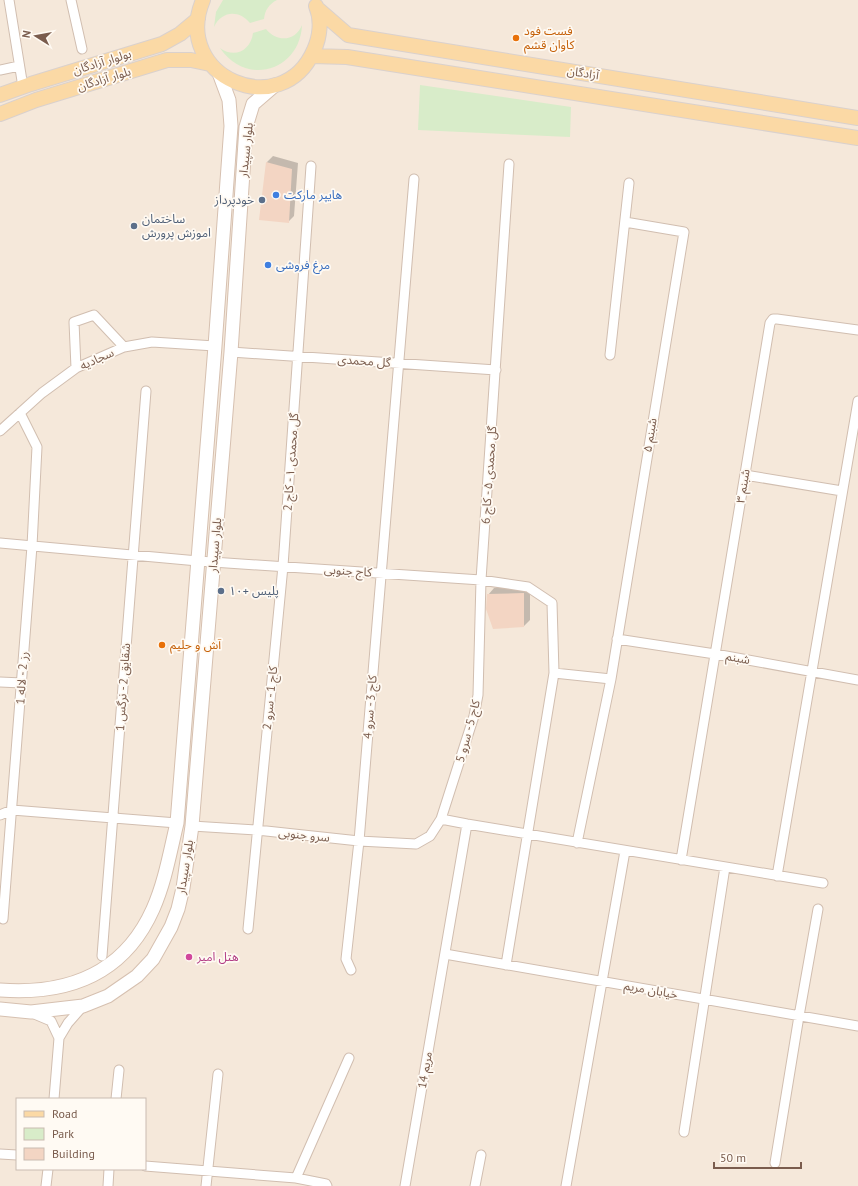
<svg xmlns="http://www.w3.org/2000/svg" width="858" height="1186" font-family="'PT Sans','Noto Sans Arabic',sans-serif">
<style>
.residential{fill:#f5e8da;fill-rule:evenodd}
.green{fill:#d8ecc9}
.shadow{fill:#0003}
.building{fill:#f3d5c3}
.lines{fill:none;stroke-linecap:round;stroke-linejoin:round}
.street-casing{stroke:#d1beb0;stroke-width:11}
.secondary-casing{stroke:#d6c0b0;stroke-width:15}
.primary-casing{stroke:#dad1cd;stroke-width:16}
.street{stroke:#fff;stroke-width:9}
.secondary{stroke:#fff;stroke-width:13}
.primary{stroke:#fbd9a5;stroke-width:14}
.food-dot{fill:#e8710a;stroke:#fffaf3;stroke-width:1.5}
.shop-dot{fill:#3f7fe0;stroke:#fffaf3;stroke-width:1.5}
.service-dot{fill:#5c6f8a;stroke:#fffaf3;stroke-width:1.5}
.hotel-dot{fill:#d1479c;stroke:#fffaf3;stroke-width:1.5}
.labels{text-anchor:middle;stroke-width:3.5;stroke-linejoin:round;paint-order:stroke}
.food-label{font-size:12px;fill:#c56008;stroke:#fffaf3;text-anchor:start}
.street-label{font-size:12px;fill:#7a5c4d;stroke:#fffaf3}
.shop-label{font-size:12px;fill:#366cbe;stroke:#fffaf3;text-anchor:start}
.service-label{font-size:12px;fill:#4e5e75;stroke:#fffaf3;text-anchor:start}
.hotel-label{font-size:12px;fill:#b23c85;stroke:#fffaf3;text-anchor:start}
</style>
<rect width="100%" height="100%" fill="#fdf6ec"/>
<path class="residential" d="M0,0H858V1186H0ZM17,1099H145V1169H17Z"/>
<path class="green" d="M223,0H277C269,4 265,10 264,19L250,23C239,9 221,11 214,27L216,12Z
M302,25C300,71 246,87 220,48C235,59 251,50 253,33L266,29C277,43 296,41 302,25Z
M420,85L571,107L570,137L418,130Z"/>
<path class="shadow" d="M273,156L298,163L294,216L288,222L267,162Z
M530,587V620L524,626L488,595L494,588Z"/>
<path class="building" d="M266,162L292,169L289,223L259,220Z
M524,593V627L493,629L486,609L487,594Z"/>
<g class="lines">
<g class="street-casing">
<path id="street" d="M9,0L23,87
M71,0L82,49
M0,70L19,66
M231,352L496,370
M610,355L629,183
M76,368L74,322L94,315L124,347
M0,431L42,393L76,368L124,347L152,342L215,346
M745,475L842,491
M0,543L198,561L481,580L528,587L552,603L554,673L506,965
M617,639L715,654L858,680
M554,673L611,679
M0,682L22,683
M0,815L12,810L177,823
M441,819L467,824L823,883
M192,826L257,830L359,841L416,844L430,836L441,819L474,716L478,695L481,580L509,164
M577,843L611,679L684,232L625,222
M681,860L770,323L773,319H777L858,330
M777,876L858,401
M3,919L32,546L37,447L20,413
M248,929L283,566L311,166
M445,954L858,1026
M102,956L146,391
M351,970L346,959L359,841L414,179
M32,1013L51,1021L59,1038L54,1099
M59,1038L68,1023L83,1006
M116,1099L119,1070
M684,1132L725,867
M0,1154L17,1155
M775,1163L799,1016L818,909
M145,1166L296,1178L326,1184L327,1186
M296,1178L349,1058
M46,1186L48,1169
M108,1186L109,1169
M206,1186L218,1074
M405,1186L467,824
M475,1186L481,1155
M566,1186L625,851"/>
</g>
<g class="secondary-casing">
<path id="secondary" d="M0,990C68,995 124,974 153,909C165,882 170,852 177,823L215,346L231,126L229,100L219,73
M0,1009L31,1012L83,1006L108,996L137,976L153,959L171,927L178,909L183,888L192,826L231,352L246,127L253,104L275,85"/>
</g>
<g class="primary-casing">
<path id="primary" d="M203,0C171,77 282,124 314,50C320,37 322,20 316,6
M318,9L348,35L858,118
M312,56L347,57L858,138
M0,95L31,84L162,44L180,34L198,19
M0,114L36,100L167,60H191L210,64"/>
</g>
<use href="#street" class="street"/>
<use href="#secondary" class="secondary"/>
<use href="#primary" class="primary"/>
</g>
<g class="food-dot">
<circle cx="516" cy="38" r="4"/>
<circle cx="162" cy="645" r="4"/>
</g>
<g class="shop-dot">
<circle cx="276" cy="195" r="4"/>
<circle cx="268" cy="265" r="4"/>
</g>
<g class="service-dot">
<circle cx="262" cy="200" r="4"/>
<circle cx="134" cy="226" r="4"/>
<circle cx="221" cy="591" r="4"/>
</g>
<circle class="hotel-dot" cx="189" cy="957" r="4"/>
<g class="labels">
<g class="food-label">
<text x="524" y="35">فست فود<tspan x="524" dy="14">كاوان قشم</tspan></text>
<text x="170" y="649">آش و حلیم</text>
</g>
<g class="street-label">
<text transform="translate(102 62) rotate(-17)" y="4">بولوار آزادگان</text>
<text transform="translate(583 73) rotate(9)" y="4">آزادگان</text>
<text transform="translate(104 79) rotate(-17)" y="4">بلوار آزادگان</text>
<text transform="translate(246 150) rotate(-84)" y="4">بلوار سپیدار</text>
<text transform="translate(97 359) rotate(-24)" y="4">سجادیه</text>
<text transform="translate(364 361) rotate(4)" y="4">گل محمدی</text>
<text transform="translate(650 435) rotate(-81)" y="4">شبنم ۵</text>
<text transform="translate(291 462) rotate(-86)" y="4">گل محمدی ۱ - کاج 2</text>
<text transform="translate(489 475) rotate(-86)" y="4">گل محمدی ۵ - کاج 6</text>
<text transform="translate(743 486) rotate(-81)" y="4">شبنم ۳</text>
<text transform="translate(215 545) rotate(-85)" y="4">بلوار سپیدار</text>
<text transform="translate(348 571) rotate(4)" y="4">کاج جنوبی</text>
<text transform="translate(738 658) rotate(10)" y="4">شبنم</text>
<text transform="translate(22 678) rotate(-86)" y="4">رز 2 - لاله 1</text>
<text transform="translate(123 687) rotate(-86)" y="4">شقایق 2 - نرگس 1</text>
<text transform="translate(270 698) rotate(-84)" y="4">کاج 1 - سرو 2</text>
<text transform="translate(370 707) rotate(-85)" y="4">کاج 3 - سرو 4</text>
<text transform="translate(468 731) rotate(-75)" y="4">کاج 5 - سرو 5</text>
<text transform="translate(304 835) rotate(6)" y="4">سرو جنوبی</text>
<text transform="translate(185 867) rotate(-81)" y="4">بلوار سپیدار</text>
<text transform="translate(651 990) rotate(10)" y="4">خیابان مریم</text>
<text transform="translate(425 1070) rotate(-80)" y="4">مریم 14</text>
</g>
<g class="shop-label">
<text x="284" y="199">هایپر مارکت</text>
<text x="276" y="269">مرغ فروشی</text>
</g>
<g class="service-label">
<text x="254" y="204" text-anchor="end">خودپرداز</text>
<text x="142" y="223">ساختمان<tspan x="142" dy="14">اموزش پرورش</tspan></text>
<text x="229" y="595">پلیس +۱۰</text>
</g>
<g class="hotel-label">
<text x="197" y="961">هتل امیر</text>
</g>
</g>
<rect x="16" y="1098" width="130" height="72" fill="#fffaf3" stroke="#cabbb1"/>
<rect x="24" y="1111" width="20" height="6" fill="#fbd9a5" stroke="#cabbb1"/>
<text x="52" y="1118" font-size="12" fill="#7a5c4d">Road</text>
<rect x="24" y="1128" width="20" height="12" fill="#d8ecc9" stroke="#cabbb1"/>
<text x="52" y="1138" font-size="12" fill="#7a5c4d">Park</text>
<rect x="24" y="1148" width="20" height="12" fill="#f3d5c3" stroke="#cabbb1"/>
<text x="52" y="1158" font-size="12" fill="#7a5c4d">Building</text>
<g transform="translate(36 36) rotate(281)" stroke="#fffaf3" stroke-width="3" paint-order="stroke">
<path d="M0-3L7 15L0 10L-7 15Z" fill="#7a5c4d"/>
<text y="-6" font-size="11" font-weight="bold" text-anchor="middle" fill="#7a5c4d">N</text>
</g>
<path d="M714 1162v6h87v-6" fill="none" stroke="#7a5c4d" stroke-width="2"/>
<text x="720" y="1162" font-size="12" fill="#7a5c4d" stroke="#fffaf3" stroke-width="3" paint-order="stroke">50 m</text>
</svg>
